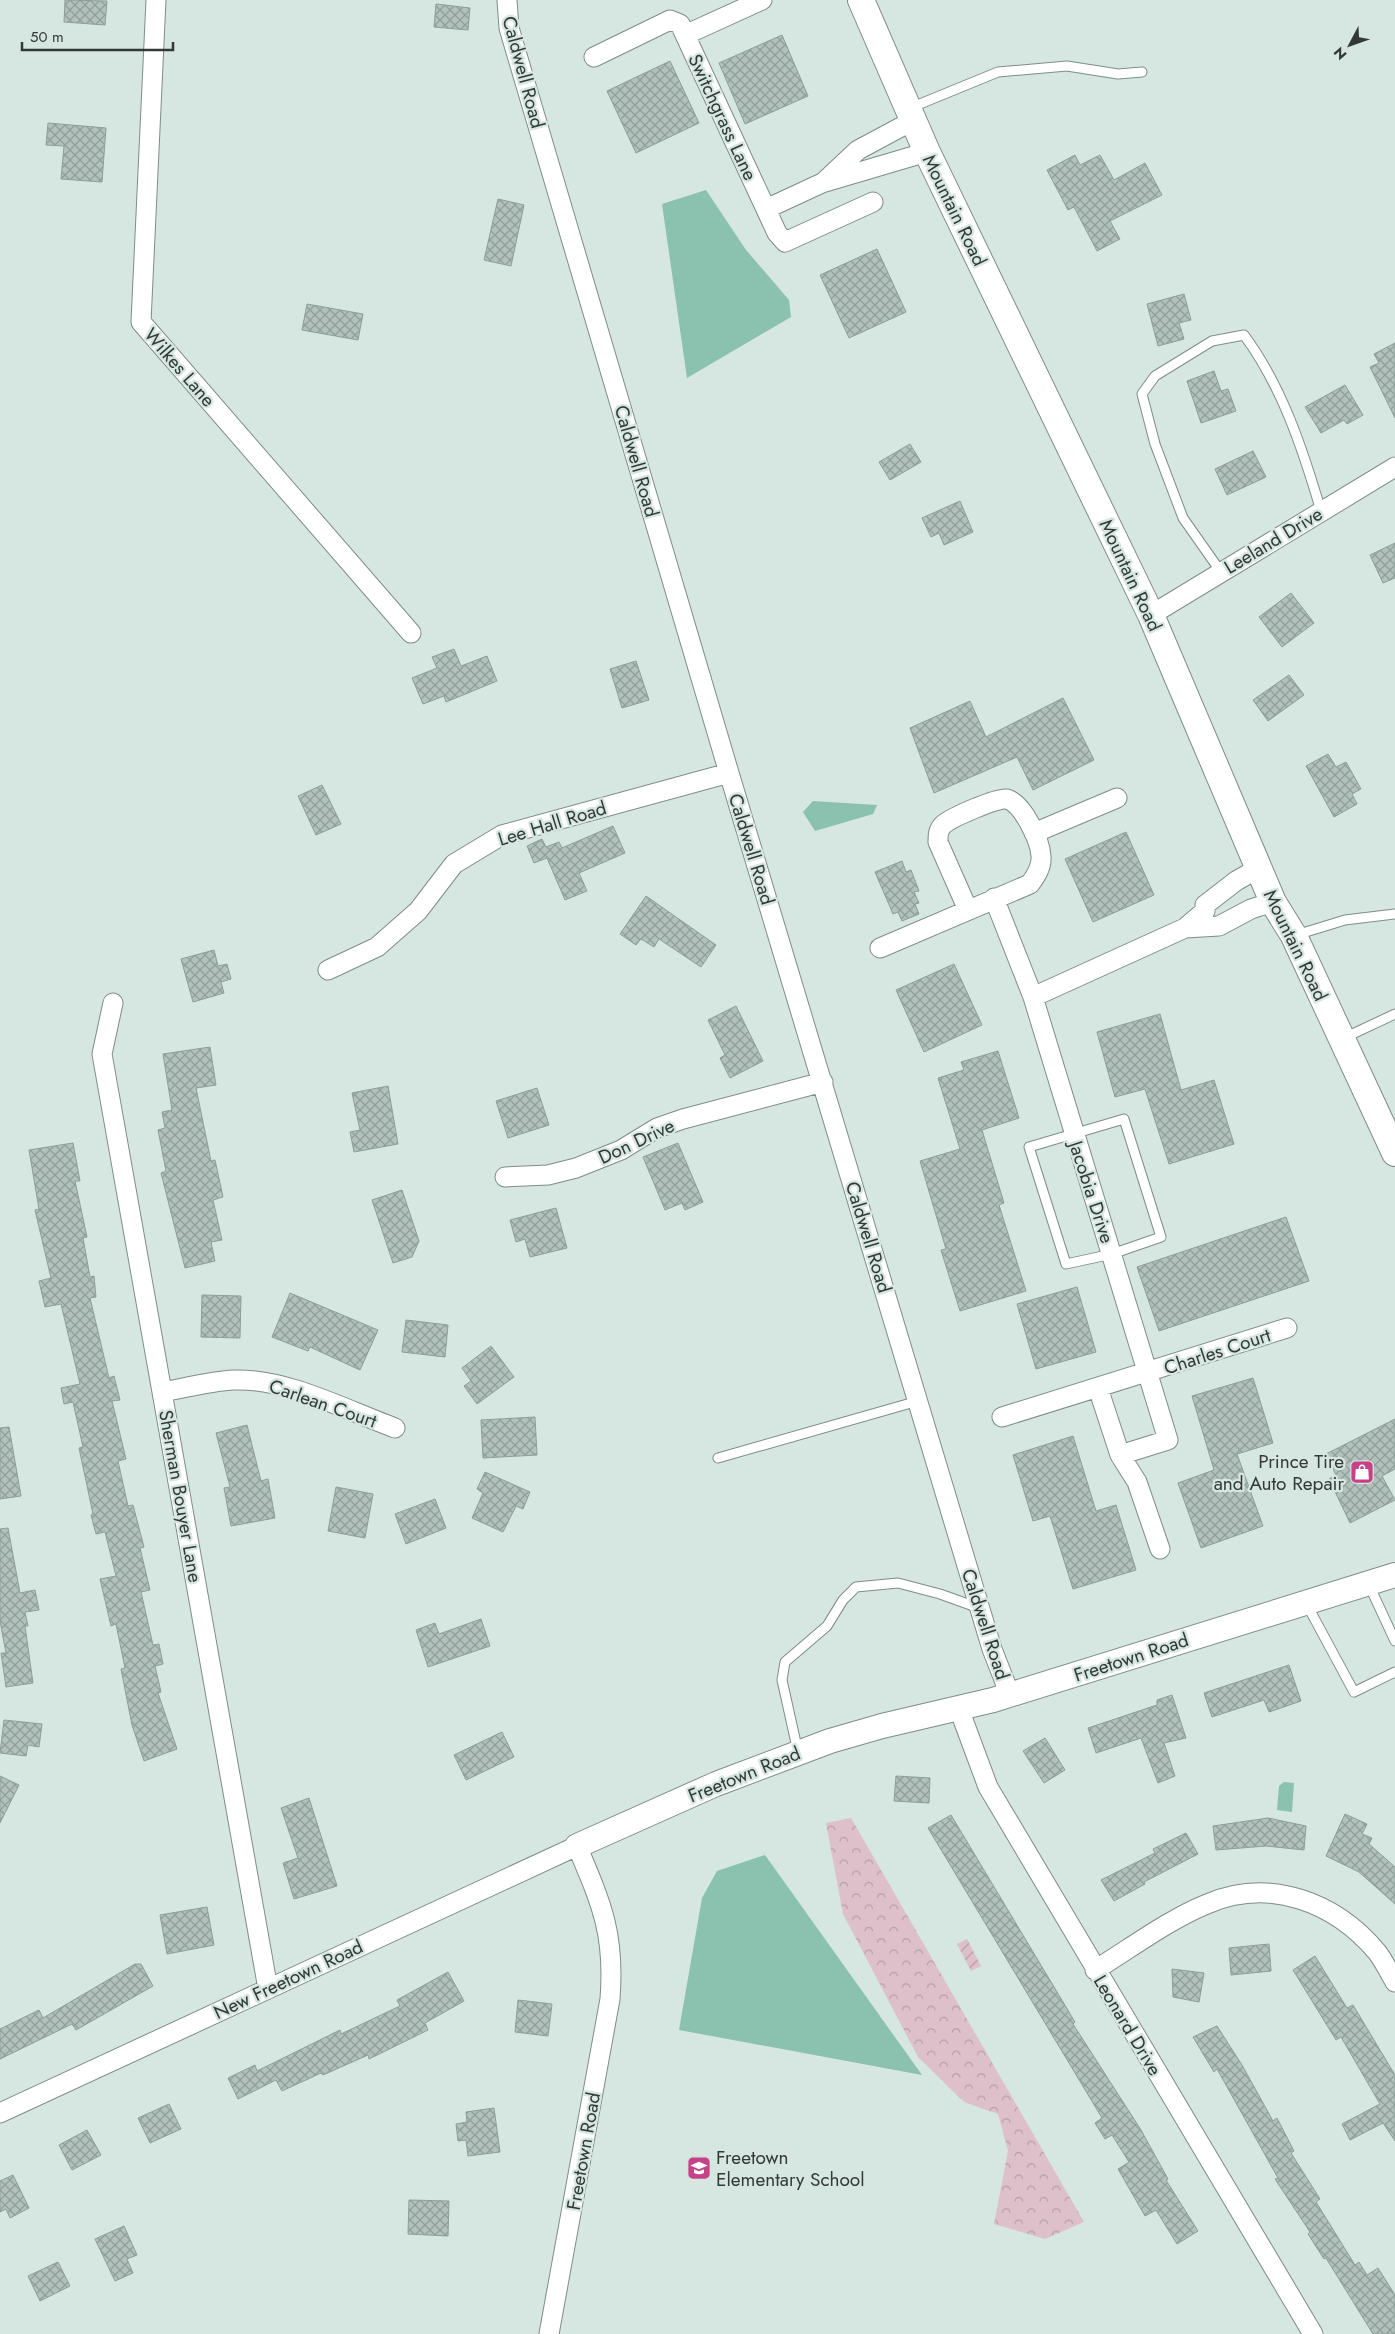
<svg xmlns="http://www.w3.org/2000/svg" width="1395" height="2334" font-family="Jost,sans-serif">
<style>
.forest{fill:url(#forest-crowns)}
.garden{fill:url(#garden-furrows)}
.water{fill:#8ac1af}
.building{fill:url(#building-cross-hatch);stroke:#8d9d97}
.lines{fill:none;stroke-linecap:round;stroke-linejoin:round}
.service-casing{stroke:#7e8d87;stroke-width:11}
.minor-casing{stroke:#7e8d87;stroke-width:21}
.tertiary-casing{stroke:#7e8d87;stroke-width:26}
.secondary-casing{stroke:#7e8d87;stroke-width:28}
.service{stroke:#fff;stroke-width:9}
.minor{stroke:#fff;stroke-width:19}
.tertiary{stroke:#fff;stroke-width:24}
.secondary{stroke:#fff;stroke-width:26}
.labels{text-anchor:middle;stroke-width:4.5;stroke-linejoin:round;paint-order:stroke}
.street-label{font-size:19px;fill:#323937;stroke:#d6e6e0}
.poi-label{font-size:19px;fill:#323937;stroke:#d6e6e0;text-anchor:end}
</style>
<defs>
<pattern id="forest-crowns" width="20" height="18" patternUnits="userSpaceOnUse" patternTransform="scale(1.25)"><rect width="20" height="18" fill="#dec0cb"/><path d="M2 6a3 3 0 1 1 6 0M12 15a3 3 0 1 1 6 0" fill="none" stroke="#b59da6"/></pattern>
<pattern id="garden-furrows" width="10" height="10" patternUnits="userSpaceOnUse" patternTransform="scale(1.25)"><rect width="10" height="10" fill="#dec0cb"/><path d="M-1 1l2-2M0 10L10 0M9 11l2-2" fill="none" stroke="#b59da6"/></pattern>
<pattern id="building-cross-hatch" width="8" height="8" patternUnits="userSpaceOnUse" patternTransform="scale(1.25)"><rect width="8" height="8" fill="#b1c1bc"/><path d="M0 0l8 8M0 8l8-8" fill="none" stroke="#919e9a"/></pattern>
</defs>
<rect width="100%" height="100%" fill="#d6e6e0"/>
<path class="forest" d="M851,1818L1084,2222L1045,2239L994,2224L1008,2151L998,2114L964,2102L918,2057L843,1914L826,1823Z"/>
<path class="garden" d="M967,1939L981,1966L971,1971L957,1944Z"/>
<path class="water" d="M706,190L746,250L789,300L791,317L687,378L662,204Z
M813,801L877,805L873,814L815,831L803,812Z
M1284,1782L1294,1783L1292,1812L1277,1810L1279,1786Z
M765,1855L922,2075L679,2030L702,1898L717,1871Z"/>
<path class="building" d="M65,0L107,1L105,25L64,22Z
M436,4L470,8L468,30L434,27Z
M782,35L808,96L745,124L719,63Z
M670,61L699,123L636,153L607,91Z
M48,123L106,128L102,182L61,179L64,146L46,145Z
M1075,155L1080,165L1100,155L1114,180L1145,163L1162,195L1110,221L1120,239L1097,251L1074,207L1068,210L1047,170Z
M498,199L524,205L511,266L484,260Z
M877,249L906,312L849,338L820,275Z
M1184,294L1191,320L1179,323L1184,339L1158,346L1147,304Z
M307,304L363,314L358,340L302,330Z
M1395,343V418L1370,367L1379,363L1374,354Z
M1214,371L1221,391L1228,389L1236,411L1201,423L1187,381Z
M1345,385L1363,415L1347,424L1344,420L1321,433L1305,407Z
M910,444L921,462L890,480L879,462Z
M1253,451L1266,477L1227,495L1215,469Z
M960,501L973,532L944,545L939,533L931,537L922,518Z
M1395,543V578L1383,583L1370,555Z
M1291,593L1314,623L1282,647L1259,617Z
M454,649L461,666L487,656L497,681L446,702L444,696L423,704L412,678L437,668L432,657Z
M636,661L649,700L622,708L610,669Z
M1289,675L1304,695L1268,721L1253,700Z
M1063,698L1094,760L1033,790L1017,757L934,793L910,728L970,701L986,737Z
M1328,754L1336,767L1346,762L1361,789L1352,794L1357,804L1334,817L1306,766Z
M322,785L341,824L316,835L298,796Z
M613,826L625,853L579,873L587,891L565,900L547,858L534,863L527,846L542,839L546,847L559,842L562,848Z
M1126,832L1154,895L1093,922L1065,859Z
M902,861L906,872L911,870L919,891L914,892L919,903L915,904L919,914L902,921L898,912L893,914L875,872Z
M646,896L716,945L701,967L659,939L654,947L641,939L636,945L620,934Z
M214,950L218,966L227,964L231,979L221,982L224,993L193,1002L181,959Z
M954,964L982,1025L924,1052L896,990Z
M736,1006L763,1061L730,1078L720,1058L725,1055L708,1020Z
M1160,1014L1181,1090L1214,1080L1234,1144L1169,1164L1145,1089L1115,1097L1097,1032Z
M210,1047L216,1085L196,1088L211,1161L215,1160L223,1197L213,1200L222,1240L211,1242L215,1261L185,1268L161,1173L166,1171L158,1130L165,1128L162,1112L172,1110L163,1054Z
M998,1051L1019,1118L982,1130L1004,1203L999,1205L1026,1291L960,1311L941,1250L946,1249L920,1161L960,1149L938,1078L964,1070L961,1062Z
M388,1086L398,1144L354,1152L350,1132L360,1130L352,1093Z
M537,1088L549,1125L508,1138L496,1101Z
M73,1143L80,1181H75L87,1237L83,1238L90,1277L94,1276L96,1297L90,1298L109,1378L114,1376L120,1400L112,1401L126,1459L118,1461L128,1506L133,1505L144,1547L140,1548L150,1590L141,1592L153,1645L159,1644L163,1664L155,1666L161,1692L158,1693L177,1749L144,1761L132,1725L121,1669L125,1668L116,1624L111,1626L100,1579L116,1576L105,1532L96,1534L91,1515L93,1514L79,1448L83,1447L73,1402L64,1404L61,1388L80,1384L61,1304L45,1307L39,1281L51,1278L35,1210L39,1209L29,1150Z
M678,1143L703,1202L685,1210L682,1203L665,1210L643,1157Z
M402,1190L419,1241L412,1257L393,1263L372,1200Z
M556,1208L567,1248L530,1257L525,1239L516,1242L510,1220Z
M1286,1217L1309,1281L1159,1331L1137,1267Z
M1077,1287L1096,1352L1036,1369L1017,1304Z
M290,1293L378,1330L360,1370L310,1347L308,1351L272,1337Z
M202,1295L241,1296L240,1338L201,1337Z
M406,1320L448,1325L445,1357L402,1352Z
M491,1346L514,1377L477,1404L464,1386L471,1381L462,1368Z
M1253,1378L1273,1443L1237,1454L1263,1526L1201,1548L1178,1483L1214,1470L1192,1396Z
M535,1417L537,1455L483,1458L481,1420Z
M1395,1419V1469L1382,1476L1395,1500L1350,1523L1329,1479L1336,1475L1326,1454Z
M247,1425L261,1481L268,1479L275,1518L231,1526L224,1488L230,1487L216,1433Z
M9,1427L21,1496L0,1499V1428Z
M1073,1436L1096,1511L1116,1505L1136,1570L1073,1589L1050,1516L1033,1521L1013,1455Z
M485,1472L530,1492L523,1509L516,1506L503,1532L472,1518L483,1493L477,1489Z
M336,1487L373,1494L365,1538L328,1531Z
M435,1499L446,1528L406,1544L395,1514Z
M8,1528L20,1593L35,1590L39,1610L25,1612L28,1626H25L33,1683L6,1687L1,1653H6L0,1621V1529Z
M481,1619L490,1646L428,1667L416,1630L435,1623L439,1634Z
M1289,1665L1301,1701L1269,1712L1264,1700L1212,1717L1204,1693Z
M1172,1695L1186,1738L1164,1743L1175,1776L1158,1783L1141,1738L1096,1753L1088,1728L1157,1705V1700Z
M4,1720L42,1724L39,1747L28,1745L26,1756L0,1753Z
M502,1732L514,1757L466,1780L454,1755Z
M1045,1738L1065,1770L1044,1783L1023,1751Z
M0,1776L19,1785L0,1823Z
M896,1776L930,1778L929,1803L894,1801Z
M309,1798L337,1886L294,1899L283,1863L298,1858L281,1808Z
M1345,1814L1367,1824L1362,1834L1372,1838L1369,1844L1395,1867V1904L1359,1872L1326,1856Z
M951,1815L1075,2022L1073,2024L1141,2130L1168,2179L1166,2180L1198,2231L1177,2244L1156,2210L1145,2216L1118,2169L1129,2162L1112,2135L1105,2139L1095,2123L1102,2118L928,1828Z
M1268,1818L1306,1826L1304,1850L1266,1846L1216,1850L1213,1826Z
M1186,1833L1198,1854L1144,1882L1145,1884L1114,1901L1101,1880L1155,1853L1153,1849Z
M207,1907L214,1945L167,1954L160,1915Z
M1269,1944L1271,1971L1231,1975L1229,1948Z
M1315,1956L1347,2008L1353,2005L1395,2075V2141L1383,2123L1350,2140L1342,2124L1380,2104L1341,2037L1336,2040L1293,1970Z
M135,1964H141L153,1986L76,2030L72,2024L0,2059V2029L39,2010L43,2018Z
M1172,1969L1204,1973L1199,2002L1173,1997Z
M448,1972L464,2001L425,2023L428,2030L369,2059L368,2055L323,2075L321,2073L282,2091L276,2080L238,2099L228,2078L255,2065L257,2071L340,2030L341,2034L400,2006L397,2000Z
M518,2000L552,2004L548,2036L515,2032Z
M1217,2026L1242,2065L1273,2121L1277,2118L1294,2151L1291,2153L1320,2199L1316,2202L1355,2265L1359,2262L1367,2275L1378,2268L1395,2295V2334H1373L1326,2258L1324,2259L1308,2234L1310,2232L1275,2179L1278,2178L1217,2069L1214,2072L1193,2037Z
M169,2104L181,2129L150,2143L138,2118Z
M494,2108L500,2152L468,2156L466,2140L458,2141L456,2124L467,2122L466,2112Z
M87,2130L101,2155L72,2170L59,2145Z
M13,2175L29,2208L10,2218L6,2209L0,2212V2181Z
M409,2200L449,2201L448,2236L408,2234Z
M124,2226L137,2255L127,2259L133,2273L115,2281L95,2239Z
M58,2262L70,2286L40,2301L28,2276Z"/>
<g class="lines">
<g class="service-casing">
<path id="service" d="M910,108L998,72L1067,66L1118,74L1142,72
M1221,572L1183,518L1155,444L1142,394L1155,376L1212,341L1244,335C1282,386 1303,450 1321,511
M1296,935L1345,920L1395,914
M1344,1038L1395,1014
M1124,1119L1161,1237L1112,1254L1066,1264L1029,1147Z
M718,1458L918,1401
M1369,1585L1395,1641
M1306,1603L1354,1692L1395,1672
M798,1752L782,1680L785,1662L827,1626L843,1600L856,1587L898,1583L940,1594L979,1608"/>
</g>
<g class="minor-casing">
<path id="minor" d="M156,0L141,322L411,633
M507,0L509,28L729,773L992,1649L1010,1695
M685,35L762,0
M594,57L670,20L680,24L777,233L785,242L873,202
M825,181L858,150L914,120
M766,209L822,183L927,152
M1151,615L1395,467
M1034,833L1117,798
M994,898L1033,997L1168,1440L1120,1455
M1185,928L1219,926L1251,909L1273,902
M880,948L1030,884C1036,876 1042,867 1041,856C1040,840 1023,804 1007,799C998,797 950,818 943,825C938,830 938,835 938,842L968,910
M328,970L377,947L418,911L454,864L502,835L729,773
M1033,997L1185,928L1205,911V905L1236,881L1259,868
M113,1003L102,1054L268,1989
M505,1177L548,1175L576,1168L621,1150L657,1128L683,1119L823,1082
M1098,1388L1120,1455L1137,1482L1160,1549
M162,1392C185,1388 211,1381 234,1380C286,1378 346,1410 395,1428
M1002,1417L1287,1328
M959,1709L988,1787L1313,2334
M1095,1970C1131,1948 1168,1920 1207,1904C1270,1877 1335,1902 1377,1952C1384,1961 1389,1972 1395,1982
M0,2113L577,1846C602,1905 615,1934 610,1999L549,2334"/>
</g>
<g class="tertiary-casing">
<path id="tertiary" d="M577,1846L716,1784L830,1741L882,1726L993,1700L1395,1575"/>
</g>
<g class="secondary-casing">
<path id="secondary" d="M861,0L927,152L1151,615L1273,902L1294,936L1395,1153"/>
</g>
<use href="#service" class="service"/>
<use href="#minor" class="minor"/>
<use href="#tertiary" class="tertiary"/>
<use href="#secondary" class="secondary"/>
</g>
<defs>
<g id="shop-square" transform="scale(1.25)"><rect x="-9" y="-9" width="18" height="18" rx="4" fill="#c64286" stroke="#d6e6e0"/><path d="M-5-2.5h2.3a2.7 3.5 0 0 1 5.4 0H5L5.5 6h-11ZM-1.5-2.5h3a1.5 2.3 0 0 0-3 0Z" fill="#fff"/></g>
<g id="school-square" transform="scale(1.25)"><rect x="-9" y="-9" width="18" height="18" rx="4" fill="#c64286" stroke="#d6e6e0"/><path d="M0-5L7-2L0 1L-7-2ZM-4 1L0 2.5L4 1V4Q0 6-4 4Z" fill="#fff"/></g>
</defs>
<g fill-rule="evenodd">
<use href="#shop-square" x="1362" y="1472"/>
<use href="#school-square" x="699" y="2168"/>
</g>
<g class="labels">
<g class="street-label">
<text transform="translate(524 72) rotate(75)" y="7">Caldwell Road</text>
<text transform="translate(723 117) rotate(65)" y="7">Switchgrass Lane</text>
<text transform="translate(955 210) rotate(64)" y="7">Mountain Road</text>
<text transform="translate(180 367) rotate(49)" y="7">Wilkes Lane</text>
<text transform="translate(637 461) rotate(74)" y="7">Caldwell Road</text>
<text transform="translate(1273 540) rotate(-31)" y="7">Leeland Drive</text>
<text transform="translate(1131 575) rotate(65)" y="7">Mountain Road</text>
<text transform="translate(552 823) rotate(-17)" y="7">Lee Hall Road</text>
<text transform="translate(752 849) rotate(73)" y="7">Caldwell Road</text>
<text transform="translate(1296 945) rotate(64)" y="7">Mountain Road</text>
<text transform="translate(636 1141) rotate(-25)" y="7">Don Drive</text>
<text transform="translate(1092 1192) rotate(72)" y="7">Jacobia Drive</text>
<text transform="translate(869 1237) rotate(73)" y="7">Caldwell Road</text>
<text transform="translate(1217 1351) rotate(-18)" y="7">Charles Court</text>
<text transform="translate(323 1403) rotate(19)" y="7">Carlean Court</text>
<text transform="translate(181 1496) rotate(80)" y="7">Sherman Bouyer Lane</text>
<text transform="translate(986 1624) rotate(72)" y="7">Caldwell Road</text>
<text transform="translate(1131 1657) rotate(-18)" y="7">Freetown Road</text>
<text transform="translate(744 1774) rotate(-22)" y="7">Freetown Road</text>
<text transform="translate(288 1979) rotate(-25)" y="7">New Freetown Road</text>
<text transform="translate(1128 2025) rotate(59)" y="7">Leonard Drive</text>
<text transform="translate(583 2151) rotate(-80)" y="7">Freetown Road</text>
</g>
<g class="poi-label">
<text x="1344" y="1468">Prince Tire<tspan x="1344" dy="22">and Auto Repair</tspan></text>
<text x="716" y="2164" text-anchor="start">Freetown<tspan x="716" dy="22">Elementary School</tspan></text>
</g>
</g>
<g transform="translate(1350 45) rotate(229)" stroke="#d6e6e0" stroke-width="4" paint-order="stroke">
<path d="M0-4L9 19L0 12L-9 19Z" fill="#323937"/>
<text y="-8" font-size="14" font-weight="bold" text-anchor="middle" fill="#323937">N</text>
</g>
<path d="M22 42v8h151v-8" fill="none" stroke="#323937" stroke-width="2.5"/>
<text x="30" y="42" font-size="15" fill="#323937" stroke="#d6e6e0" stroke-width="4" paint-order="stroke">50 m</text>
</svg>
